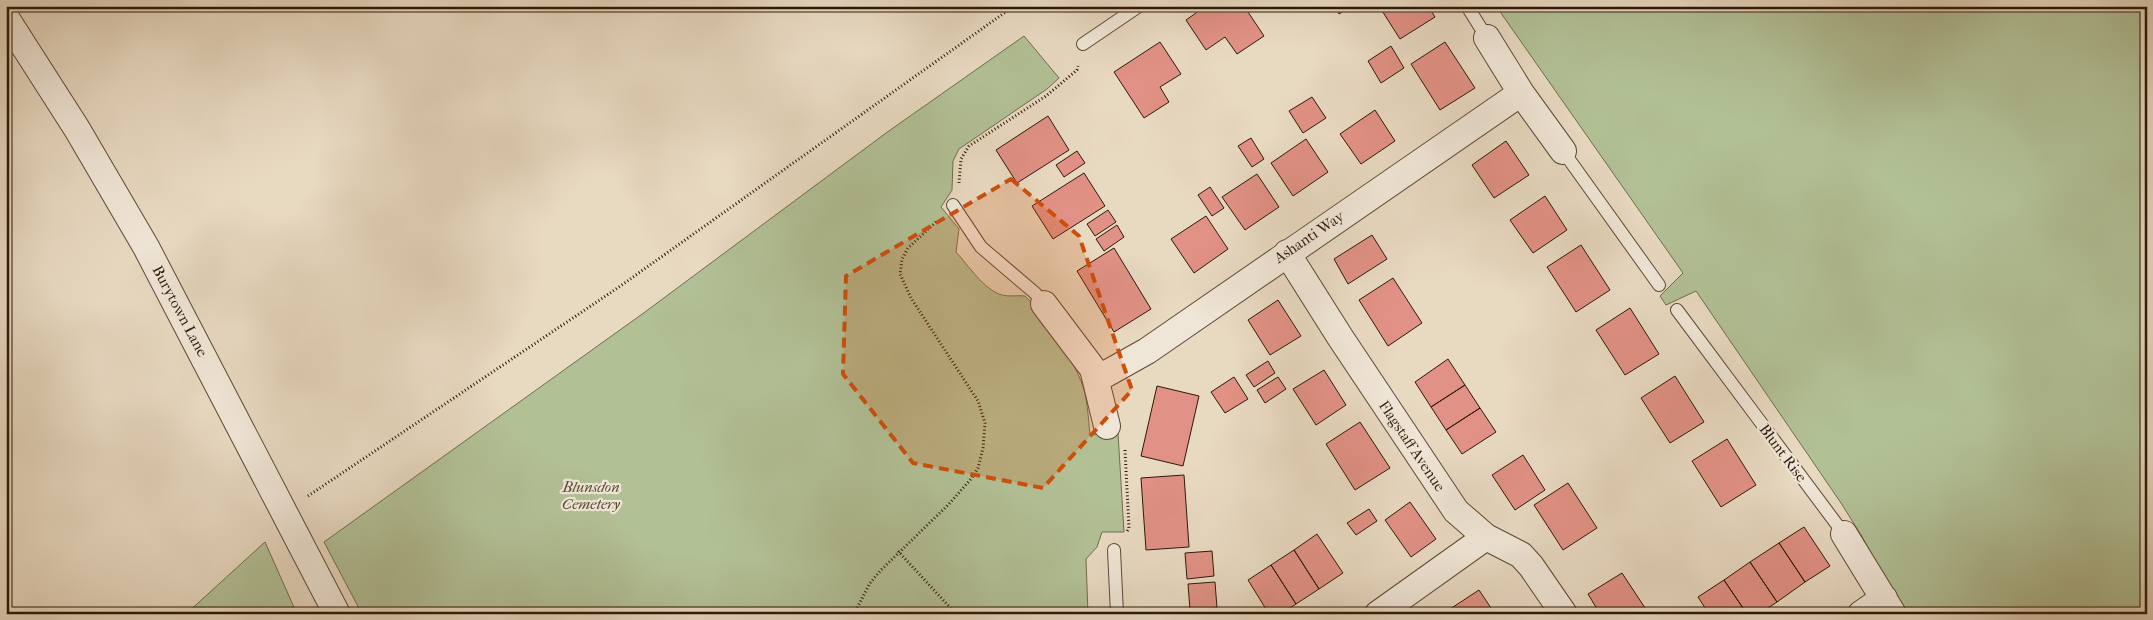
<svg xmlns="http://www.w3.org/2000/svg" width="2153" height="620" font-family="'IM FELL French Canon',serif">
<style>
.green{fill:#b2c096;stroke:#706c4e}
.building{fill:#e19185;stroke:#2d1907}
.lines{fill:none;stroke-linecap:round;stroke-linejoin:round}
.lane-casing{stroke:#5c4936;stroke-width:14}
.street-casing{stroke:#5c4936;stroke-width:28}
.path{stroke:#2d1907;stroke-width:3;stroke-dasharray:1 2.5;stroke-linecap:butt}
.lane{stroke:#f0e6d7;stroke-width:12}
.street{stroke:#f0e6d7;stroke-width:26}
.marked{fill:#cc4f0b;fill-opacity:0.2;stroke:#cc4f0b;stroke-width:4;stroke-dasharray:10 6;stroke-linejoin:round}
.labels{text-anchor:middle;stroke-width:4.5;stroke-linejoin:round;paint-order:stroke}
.street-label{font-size:15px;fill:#2d1907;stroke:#f0e6d7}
.park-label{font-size:15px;font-style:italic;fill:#554b32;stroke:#f0e6d7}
</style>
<rect width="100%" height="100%" fill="#e8d9c1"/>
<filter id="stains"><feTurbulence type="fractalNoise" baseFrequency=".004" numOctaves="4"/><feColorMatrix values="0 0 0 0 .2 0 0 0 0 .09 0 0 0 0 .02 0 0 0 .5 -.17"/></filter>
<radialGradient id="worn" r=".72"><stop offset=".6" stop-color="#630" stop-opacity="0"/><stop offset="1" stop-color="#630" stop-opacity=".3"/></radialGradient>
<path class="green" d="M1496,6H2147V614H1905L1861,535L1841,503L1696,291L1666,305L1660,296L1683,273Z
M1024,36L1059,78L1047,89L959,149L953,161L952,190L941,207L959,229L956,252C968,265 984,290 1002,295C1009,297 1018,295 1025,296L1039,310L1036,313C1051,335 1072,357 1081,381C1088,398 1088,417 1090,435L1118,433L1124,532H1102L1097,547L1086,559L1088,614H362L324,542L645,312L886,133Z
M265,542L297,614H186Z"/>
<path class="building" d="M1206,6H1244L1264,36L1237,54L1225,37L1206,50L1186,20Z
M1334,6H1352L1339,14Z
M1379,6H1428L1435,17L1400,39Z
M1160,42L1181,74L1160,87L1169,102L1144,118L1114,72Z
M1445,42L1475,88L1440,110L1411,64Z
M1391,46L1404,68L1381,83L1368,61Z
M1312,97L1326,118L1303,133L1289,111Z
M1375,110L1395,141L1361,164L1340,134Z
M1048,116L1069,150L1017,183L996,150Z
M1251,138L1264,159L1252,167L1238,146Z
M1306,139L1328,172L1293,196L1271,163Z
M1506,141L1529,175L1494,198L1472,165Z
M1077,151L1085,163L1064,177L1056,165Z
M1084,173L1105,206L1053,239L1032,206Z
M1257,174L1279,207L1245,230L1222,197Z
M1210,187L1224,208L1212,216L1198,195Z
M1545,196L1567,230L1533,253L1510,220Z
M1108,210L1116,222L1095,236L1087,224Z
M1206,216L1228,249L1194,273L1171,239Z
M1117,225L1124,237L1104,251L1096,239Z
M1372,235L1387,259L1348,284L1334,259Z
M1581,245L1610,290L1576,312L1547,267Z
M1114,248L1151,309L1114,332L1077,271Z
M1393,278L1422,323L1388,346L1359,300Z
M1278,300L1301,336L1270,355L1248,320Z
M1630,308L1659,354L1625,375L1596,330Z
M1448,359L1465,385L1431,407L1415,382Z
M1268,361L1275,373L1254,387L1246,375Z
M1324,370L1346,405L1316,425L1293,389Z
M1675,376L1704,422L1670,443L1641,398Z
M1234,377L1248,399L1225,413L1211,392Z
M1278,377L1286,389L1265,403L1257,390Z
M1465,385L1480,408L1446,430L1431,407Z
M1157,386L1199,396L1183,466L1141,456Z
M1480,408L1496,432L1462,454L1446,430Z
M1360,422L1390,468L1355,490L1326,444Z
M1727,439L1756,485L1721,507L1692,461Z
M1523,455L1545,490L1515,510L1492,475Z
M1184,475L1189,547L1146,550L1141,478Z
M1568,483L1597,528L1563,550L1534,505Z
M1410,502L1436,539L1411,557L1385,520Z
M1369,509L1377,521L1356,535L1347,523Z
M1804,527L1830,566L1805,582L1779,543Z
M1317,534L1343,573L1319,589L1294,550Z
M1779,543L1805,582L1777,602L1750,562Z
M1294,550L1319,589L1296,604L1271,565Z
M1212,551L1214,576L1187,579L1185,553Z
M1750,562L1777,602L1759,614H1747L1724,580Z
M1271,565L1296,604L1281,614H1269L1248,580Z
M1622,573L1649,614H1600L1588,594Z
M1724,580L1747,614H1709L1698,597Z
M1215,582L1217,608L1190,610L1188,584Z
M1479,590L1495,614H1445L1444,613Z"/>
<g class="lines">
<g class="lane-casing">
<path id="lane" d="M1467,6L1487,38
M1083,44L1139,6
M1563,151L1659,285
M953,205L981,247L1035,293L1044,304
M1677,310L1844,534
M1114,550L1117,614"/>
</g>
<g class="street-casing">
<path id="street" d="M6,18L77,129L146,247L337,614
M1521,93L1563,151
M1287,253L1340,337L1456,511L1486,537L1521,555L1531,566L1564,614
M1044,304L1093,369L1107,426
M1097,379L1147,351L1521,93L1487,38
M1844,534L1893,614
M1378,614L1486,537
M1861,614L1884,598"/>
</g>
<path class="path" d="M959,183L961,159L969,146L1046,96L1077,70L1078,66
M1125,450L1129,528L1126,533
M308,496L619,287L1014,6
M898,551L956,614
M854,614L870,583L881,570L949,504L971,479L978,468L983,448L985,423L978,401L911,298L900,274L902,259L908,248L937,221"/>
<use href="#lane" class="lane"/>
<use href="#street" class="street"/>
</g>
<path class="marked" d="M1011,179L1079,236L1132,390L1043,488L913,463L843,374L846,276Z"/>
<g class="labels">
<g class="street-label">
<text transform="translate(1309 237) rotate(-34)" y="5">Ashanti Way</text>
<text transform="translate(180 311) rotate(62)" y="5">Burytown Lane</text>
<text transform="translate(1412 446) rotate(56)" y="5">Flagstaff Avenue</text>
<text transform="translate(1783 453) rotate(53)" y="5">Blunt Rise</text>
</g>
<g class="park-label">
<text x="591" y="492">Blunsdon<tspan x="591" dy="17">Cemetery</tspan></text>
</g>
</g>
<rect width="2153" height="620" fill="none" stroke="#e8d9c1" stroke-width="25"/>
<rect x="8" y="8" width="2138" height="605" fill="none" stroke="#2d1907" stroke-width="2.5"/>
<rect x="12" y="12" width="2128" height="595" fill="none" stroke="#2d1907"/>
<rect width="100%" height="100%" filter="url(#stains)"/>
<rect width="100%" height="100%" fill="url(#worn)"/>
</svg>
